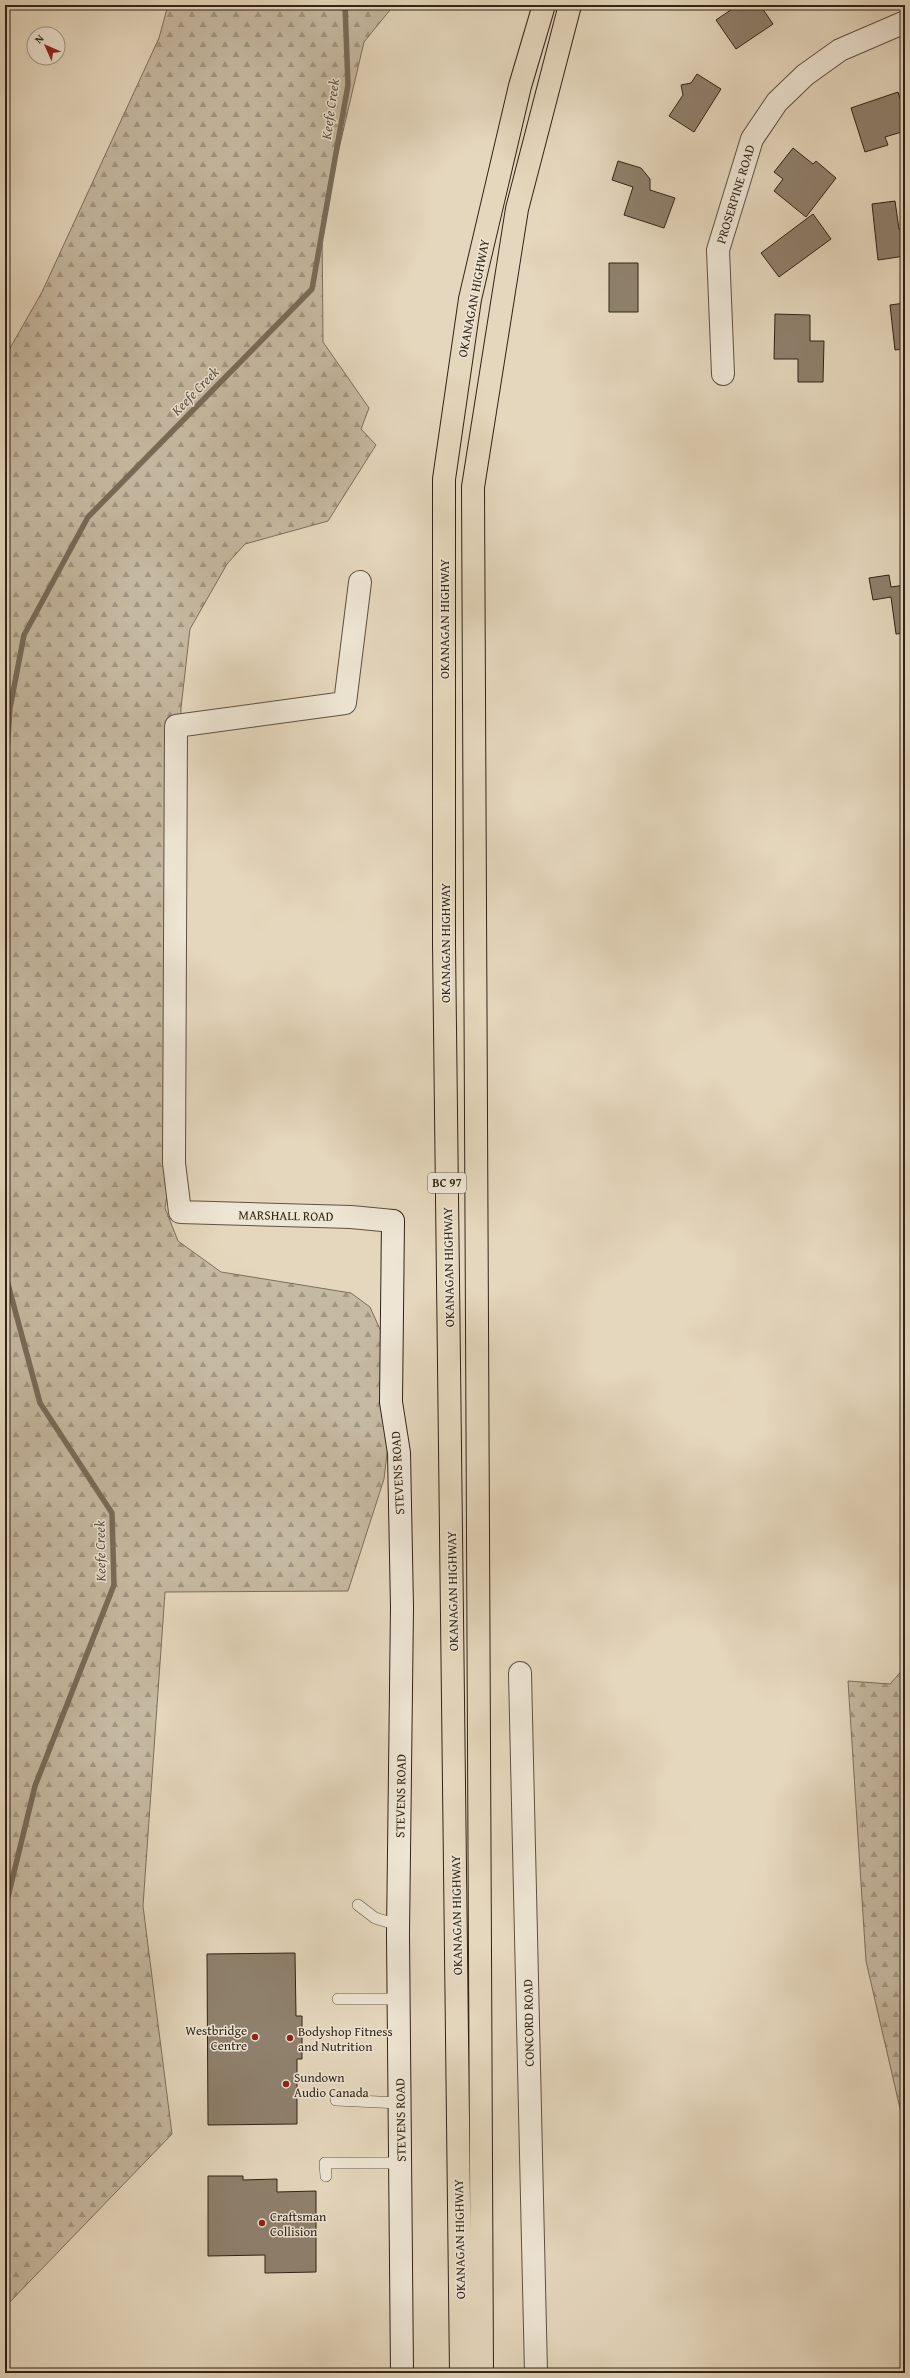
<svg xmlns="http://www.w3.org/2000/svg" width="910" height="2378" font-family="'Gentium Book Plus',serif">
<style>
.forest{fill:url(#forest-firs);stroke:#7c6e5c}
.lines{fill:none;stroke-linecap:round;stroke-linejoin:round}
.stream{stroke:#786b58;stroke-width:5.5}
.building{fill:#8f816d;stroke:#312416}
.lane-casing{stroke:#5e5140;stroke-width:12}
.street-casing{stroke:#5e5140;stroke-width:24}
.secondary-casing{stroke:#312416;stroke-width:24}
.highway-casing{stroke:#312416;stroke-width:24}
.lane{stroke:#eee5d4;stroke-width:11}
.street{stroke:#eee5d4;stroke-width:22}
.secondary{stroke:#eee5d4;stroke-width:22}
.highway{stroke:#e5d7bd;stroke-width:22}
.poi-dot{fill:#8f2418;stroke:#eee5d4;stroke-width:1.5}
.labels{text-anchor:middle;stroke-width:3;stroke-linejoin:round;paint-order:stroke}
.shield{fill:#eee5d4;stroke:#6a5e4f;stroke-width:1}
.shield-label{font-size:12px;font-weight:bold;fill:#312416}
.street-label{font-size:13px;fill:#312416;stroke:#eee5d4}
.poi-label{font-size:13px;fill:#312416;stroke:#eee5d4;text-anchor:start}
.water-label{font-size:14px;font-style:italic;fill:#5b4d3c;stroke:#eee5d4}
</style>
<defs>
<pattern id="forest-firs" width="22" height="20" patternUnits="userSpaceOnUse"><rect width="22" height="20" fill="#c6b9a1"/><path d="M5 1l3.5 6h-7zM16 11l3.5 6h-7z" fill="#a19682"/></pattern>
</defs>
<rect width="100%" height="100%" fill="#e5d7bd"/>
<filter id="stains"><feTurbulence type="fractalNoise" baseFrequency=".005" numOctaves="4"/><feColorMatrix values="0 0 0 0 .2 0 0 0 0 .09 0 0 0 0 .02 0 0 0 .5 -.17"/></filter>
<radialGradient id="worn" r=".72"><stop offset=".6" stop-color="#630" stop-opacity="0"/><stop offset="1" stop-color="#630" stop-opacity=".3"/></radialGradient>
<path class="forest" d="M168,5H394L364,42L322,221L323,342L369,408L361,429L376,445L328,521L245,544L227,564L190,629L181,708L175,1147L165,1208L178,1241L221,1272L351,1293L370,1307L397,1367L384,1479L348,1591L165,1592L143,1906L172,2134L5,2307V357L42,292L159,38Z
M905,1667V2130L866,1961L848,1681L890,1684Z"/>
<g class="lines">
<path class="stream" d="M5,778L10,708L24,635L88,517L312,289L348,85L345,5
M5,1273L40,1403L112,1513L114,1585L35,1786L5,1909"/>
</g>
<path class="building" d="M738,5H760L773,24L736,49L716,20Z
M697,74L721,89L694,132L669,116L683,95L681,85L691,83Z
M898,92L905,114V131L885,137L888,145L865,152L851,108Z
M793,148L813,164L816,161L836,178L806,217L774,191L783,179L774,172Z
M618,161L641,168L650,179V190L675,198L664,228L624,215L633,187L612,180Z
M895,201L899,229L905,228V256L878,260L872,204Z
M813,214L831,239L779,277L761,253Z
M609,263H638V312H609Z
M905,303V349L895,350L890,305Z
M775,314L810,315V341H824L823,382H798V359H774Z
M889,575L891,587L905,585V633L896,634L891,597L873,600L869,578Z
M295,1953L296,2016H302V2059H297V2124L208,2125L207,1954Z
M208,2176H243V2180L277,2179V2192L316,2191V2272L265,2273V2255L208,2256Z"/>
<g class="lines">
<g class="lane-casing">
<path id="lane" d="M358,1905L375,1918L398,1925
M338,1999H399
M336,2100L400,2103
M326,2176L325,2163H400"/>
</g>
<g class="street-casing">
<path id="street" d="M723,374L718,250L752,139L777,102L805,75L840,50L905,22
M360,582L345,703L176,726L174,1163L180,1212L351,1217L393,1221
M520,1673L536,2373"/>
</g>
<g class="secondary-casing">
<path id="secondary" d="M393,1221L391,1402L399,1453L402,1607L398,1934L402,2373"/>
</g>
<g class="highway-casing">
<path id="highway" d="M461,2373L444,944V479L470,299L520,86L544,5
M482,2373L473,487L517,209L570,5"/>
</g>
<use href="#lane" class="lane"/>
<use href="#street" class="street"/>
<use href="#secondary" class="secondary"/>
<use href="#highway" class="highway"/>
</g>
<g class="poi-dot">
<circle cx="255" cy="2037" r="4"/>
<circle cx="290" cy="2038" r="4"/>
<circle cx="286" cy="2084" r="4"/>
<circle cx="262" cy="2223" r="4"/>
</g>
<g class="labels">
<rect class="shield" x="428" y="1173" width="38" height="20" rx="3"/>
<g class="shield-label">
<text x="447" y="1187">BC 97</text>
</g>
<g class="street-label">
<text transform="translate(735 194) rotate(-73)" y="5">PROSERPINE ROAD</text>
<text transform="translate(473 298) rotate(-79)" y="5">OKANAGAN HIGHWAY</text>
<text transform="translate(444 619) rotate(-90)" y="5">OKANAGAN HIGHWAY</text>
<text transform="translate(445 943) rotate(-90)" y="5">OKANAGAN HIGHWAY</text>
<text transform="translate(286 1215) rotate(1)" y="5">MARSHALL ROAD</text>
<text transform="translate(448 1267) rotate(-91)" y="5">OKANAGAN HIGHWAY</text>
<text transform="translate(397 1473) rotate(-93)" y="5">STEVENS ROAD</text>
<text transform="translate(452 1591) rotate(-91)" y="5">OKANAGAN HIGHWAY</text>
<text transform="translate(400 1796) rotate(-89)" y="5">STEVENS ROAD</text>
<text transform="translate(456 1915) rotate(-91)" y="5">OKANAGAN HIGHWAY</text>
<text transform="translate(528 2023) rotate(-91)" y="5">CONCORD ROAD</text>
<text transform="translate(400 2120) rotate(-91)" y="5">STEVENS ROAD</text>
<text transform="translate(459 2239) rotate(-91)" y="5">OKANAGAN HIGHWAY</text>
</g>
<g class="poi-label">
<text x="247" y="2035" text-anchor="end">Westbridge<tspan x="247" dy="15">Centre</tspan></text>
<text x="298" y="2036">Bodyshop Fitness<tspan x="298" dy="15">and Nutrition</tspan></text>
<text x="294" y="2082">Sundown<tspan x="294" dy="15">Audio Canada</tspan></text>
<text x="270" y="2221">Craftsman<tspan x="270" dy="15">Collision</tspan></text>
</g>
<g class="water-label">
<text transform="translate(330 109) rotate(-82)" y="5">Keefe Creek</text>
<text transform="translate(195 391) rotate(-46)" y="5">Keefe Creek</text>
<text transform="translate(100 1551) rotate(-91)" y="5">Keefe Creek</text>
</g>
</g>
<rect width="910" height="2378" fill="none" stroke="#e5d7bd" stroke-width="20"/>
<rect x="6" y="6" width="898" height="2366" fill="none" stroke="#312416" stroke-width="2"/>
<rect x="10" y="10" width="890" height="2358" fill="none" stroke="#312416"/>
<g transform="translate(46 46) rotate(315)"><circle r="19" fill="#eee5d4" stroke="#a29888"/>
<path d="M0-3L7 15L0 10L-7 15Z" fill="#8f2418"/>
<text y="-6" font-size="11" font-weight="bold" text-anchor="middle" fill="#312416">N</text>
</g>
<rect width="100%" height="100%" filter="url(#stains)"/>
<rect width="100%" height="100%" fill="url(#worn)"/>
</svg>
